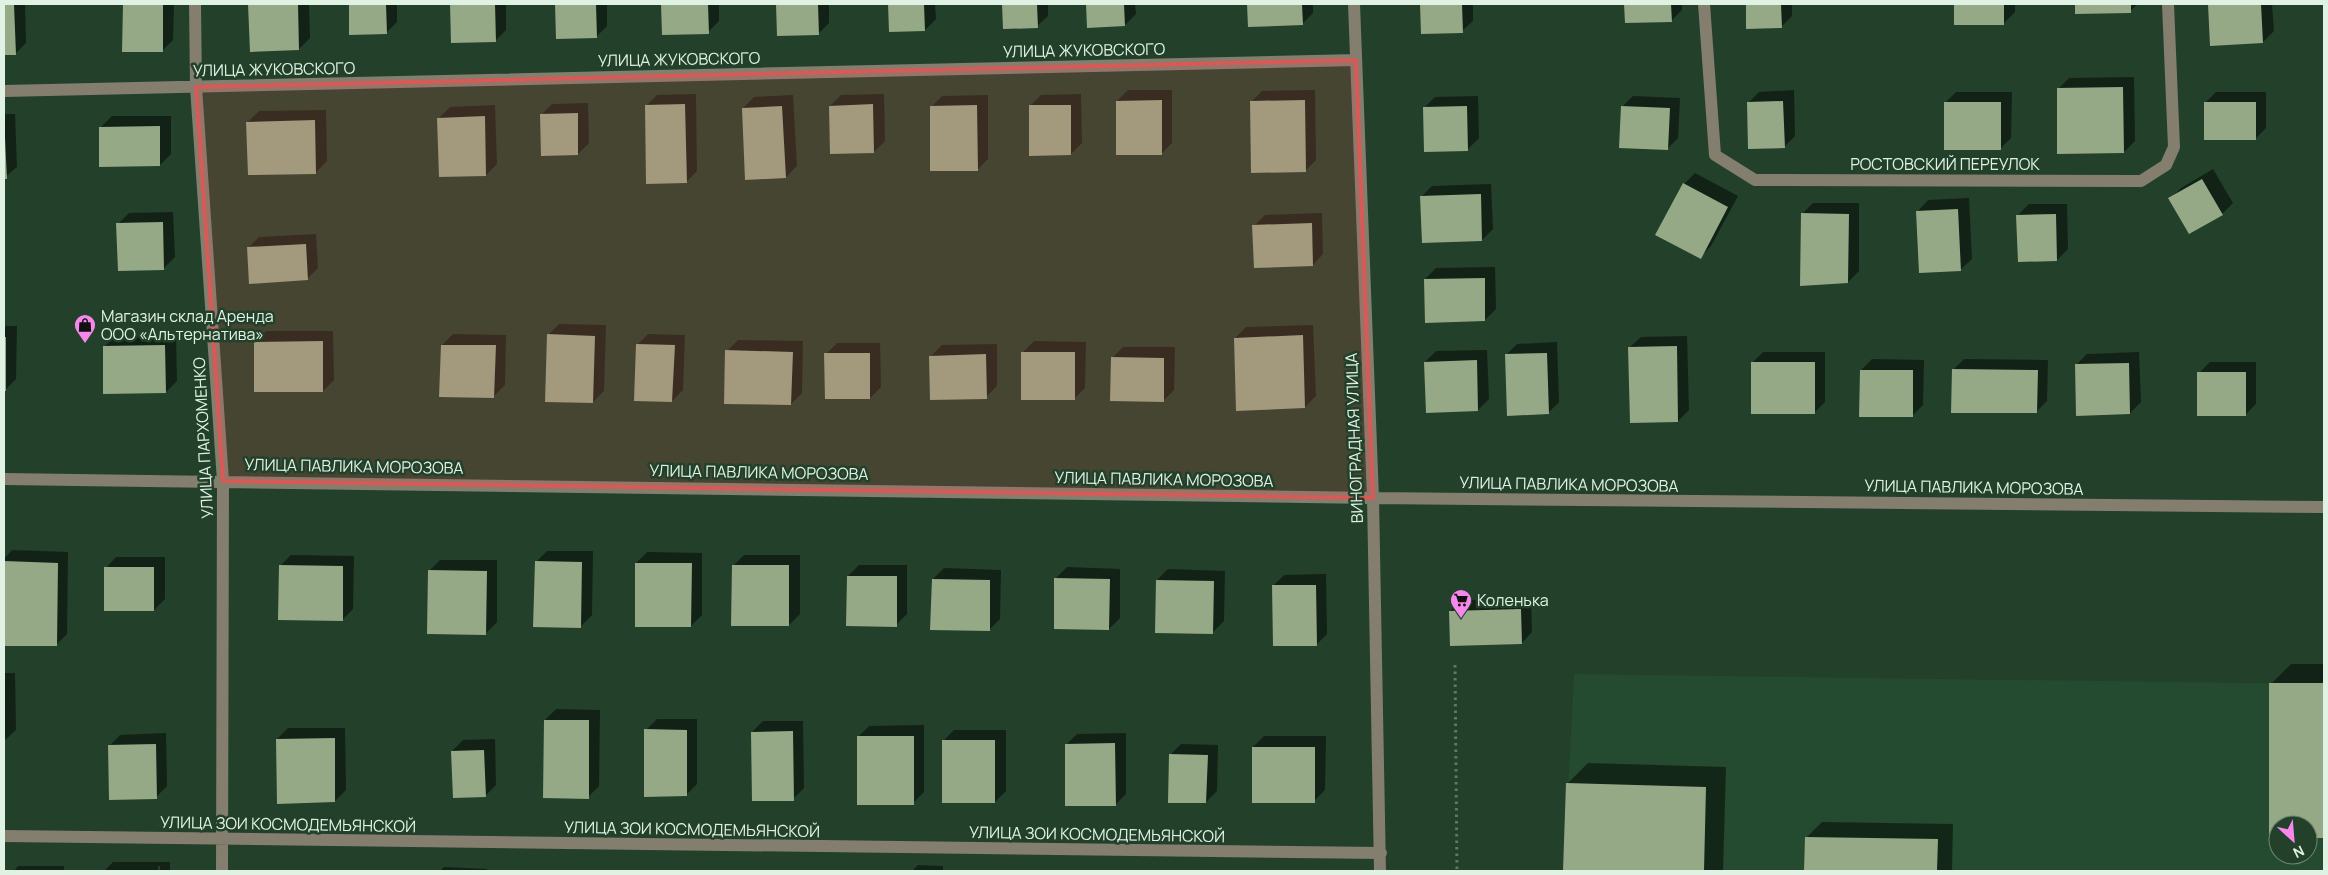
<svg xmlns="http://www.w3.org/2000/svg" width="2328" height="875" font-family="Manrope,sans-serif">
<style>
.built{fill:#244a2f;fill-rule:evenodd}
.shadow{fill:#0007}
.building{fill:#96a986}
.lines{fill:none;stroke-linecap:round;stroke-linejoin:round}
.path{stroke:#5f7966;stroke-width:3;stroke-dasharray:2.5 4;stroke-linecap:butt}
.minor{stroke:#837e6e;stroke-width:12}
.marked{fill:#d85a57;fill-opacity:0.2;stroke:#d85a57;stroke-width:4;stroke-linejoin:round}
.labels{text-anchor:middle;stroke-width:5;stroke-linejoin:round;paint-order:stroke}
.street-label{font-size:16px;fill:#e0f2e4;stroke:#22402a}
.poi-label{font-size:16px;fill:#e0f2e4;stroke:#22402a;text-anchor:start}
</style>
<rect width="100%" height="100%" fill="#22402a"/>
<path class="built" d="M1574,674L2324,684V871H1564ZM2278,825H2308V855H2278Z"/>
<path class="shadow" d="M4,4H25L26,43L15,54H4Z
M124,4H174L173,40L162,51L123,50Z
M250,4H309L310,38L299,49L251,51Z
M350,4H397V22L386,33L351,34Z
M451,4H506V30L495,41H452Z
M556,4H607V26L596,37L557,38Z
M662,4H719V21L708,32L663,34Z
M778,4H829V23L818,34L778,35Z
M889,4H935L936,19L925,30L890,31Z
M1003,4H1048V16L1037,26L1004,28Z
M1087,4H1135L1136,14L1125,25L1089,27Z
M1249,4H1313V13L1302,24L1249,26Z
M1422,4H1473V21L1462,31L1422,33Z
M1625,4H1682V10L1671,21L1626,22Z
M1747,4H1792V16L1781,27L1748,28Z
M1955,4H2015V12L2004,23L1956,24Z
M2076,4H2138L2130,11L2076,12Z
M2210,4H2272L2274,31L2263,42L2212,44Z
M2134,77L2135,141L2124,152L2058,89L2069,78Z
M1128,90H1172V143L1161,154L1117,101Z
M1315,90L1316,160L1305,171L1251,102L1262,91Z
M1794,90L1795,136L1784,147L1748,103L1759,92Z
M1956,92H2012L2011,138L2000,149L1945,103Z
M2216,92H2266V128L2255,139L2205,103Z
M696,94L697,171L686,182L646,106L657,95Z
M884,94L885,141L874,152L830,106L841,95Z
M1081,94L1082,143L1071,154L1030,106L1041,95Z
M793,95L797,166L786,177L743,108L754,97Z
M988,95V159L977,170L931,107L942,96Z
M1478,96L1479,138L1468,149L1424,108L1435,97Z
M1633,96L1680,98L1678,138L1667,149L1622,107Z
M588,103L589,143L578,154L541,115L552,104Z
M495,105L497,164L486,175L439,118L450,107Z
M326,110L327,161L316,172L248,122L259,111Z
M4,114H15L17,167L4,178Z
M112,116H171V154L160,165L101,127Z
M2213,169L2233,203L2222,214L2170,199L2181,188Z
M1695,173L1738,196L1711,246L1700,257L1684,184Z
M1491,184L1493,229L1482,240L1421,197L1432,186Z
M1969,198L1972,259L1961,269L1918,211L1928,200Z
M1813,203H1859V271L1848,282L1802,214Z
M2029,204H2067L2068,249L2057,260L2018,215Z
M173,212L175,257L164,268L118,224L129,213Z
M1322,213L1323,254L1313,265L1254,226L1265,215Z
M316,234L318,268L307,279L248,248L259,237Z
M1495,267L1496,309L1485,320L1425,279L1436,268Z
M559,324L606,325L604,391L593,402L548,335Z
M1313,325L1316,396L1305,407L1235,338L1246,327Z
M4,326H17L16,379L5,390Z
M266,331H333L334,380L323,391L255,342Z
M453,334L506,335L505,385L494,396L442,345Z
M648,334L685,335L683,390L672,401L637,345Z
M176,335L177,381L166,392L104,347L115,336Z
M1687,336L1689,410L1678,421L1630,347L1641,337Z
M738,340L803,341L802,393L791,404L727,351Z
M1034,341L1086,342L1085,388L1074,399L1023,352Z
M1557,342L1559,402L1548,413L1506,355L1517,344Z
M837,343H880L881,387L870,398L826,354Z
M997,344V386L986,397L931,356L942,345Z
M1123,347H1175L1174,390L1163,401L1112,358Z
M1487,350L1489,399L1478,410L1425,362L1436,351Z
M1763,352H1825V402L1814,413L1752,363Z
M2139,352L2141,402L2130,413L2076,365L2087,354Z
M1872,359L1924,360L1923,405L1912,416L1861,370Z
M1964,359L2048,360L2047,401L2036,412L1953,370Z
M2210,362H2256V404L2245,415L2199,373Z
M12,550L68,552L67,634L56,645H4V559Z
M547,551H593L592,615L581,626L536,562Z
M647,552L702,553V615L691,626L636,563Z
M291,555L354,556L353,609L342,620L280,566Z
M744,555H800V614L789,625L733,566Z
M116,557H165V599L154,610L106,568Z
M440,560H497V622L486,633L429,571Z
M859,565H907V614L896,625L848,576Z
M1067,567L1120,569V618L1109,629L1056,578Z
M944,568L1001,570L1000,619L989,630L933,579Z
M1168,569L1225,571L1224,621L1213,632L1157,580Z
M1326,574L1327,634L1316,645L1273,586L1284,575Z
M1531,599L1532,632L1522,643L1450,611L1461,600Z
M2291,664H2324V837H2308V825H2278V837L2271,684Z
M4,673H15L16,730L4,741Z
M556,709L600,710L599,786L588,797L545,720Z
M657,719H697V784L686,795L646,730Z
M763,721H803L804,788L793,799L752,732Z
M924,725V792L913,803L858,737L869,726Z
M288,728H345L346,790L335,801L277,739Z
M954,730H1006V791L995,802L943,741Z
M166,733L167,786L156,797L109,746L120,735Z
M1126,733V794L1115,805L1066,745L1077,734Z
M1264,736H1326L1325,790L1314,801L1253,747Z
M495,739L496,785L485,796L452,751L463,740Z
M1181,744L1218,745L1217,791L1206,802L1170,755Z
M1588,763L1726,767L1723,871H1564L1568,783Z
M1822,822L1953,824L1952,871H1806V838Z
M113,862H170V871H160V866H158V871H104Z
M918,865L943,866V871H912Z
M18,866H64V871H14Z
M444,867L487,869V871H440Z
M1065,870H1107V871H1064Z"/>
<path class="building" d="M4,4H14L16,55H4Z
M123,4H163V52H122Z
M248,4H298L299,50L250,52Z
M349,4H386L387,34L349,35Z
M450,4H495L496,42L451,43Z
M555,4H596L597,38L556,39Z
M661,4H708L709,34L662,35Z
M776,4H818L819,35L777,36Z
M888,4H924L925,31L889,32Z
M1002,4H1037L1038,28L1003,29Z
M1086,4H1124L1125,26L1087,28Z
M1247,4H1302L1303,25L1248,27Z
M1420,4H1462L1463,33L1421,34Z
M1624,4H1671L1672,22L1625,23Z
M1746,4H1781L1782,28L1746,29Z
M1954,4H2004V25H1954Z
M2075,4H2131V13L2075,14Z
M2208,4H2261L2263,43L2210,46Z
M2123,87L2124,153L2057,154V88Z
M1162,100V155H1116V101Z
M1305,100L1306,172L1251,173L1250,101Z
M1783,101L1785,148L1748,149L1747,102Z
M1944,102H2001V150H1944Z
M2204,102H2256V140H2204Z
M685,104L687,183L646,184L645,105Z
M873,104L874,153L830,154L829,106Z
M977,105L978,171H930V106Z
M1029,105H1071V155L1029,156Z
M782,106L786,178L745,180L742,108Z
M1467,106L1468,151L1424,152L1423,107Z
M1621,106L1670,108L1668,150L1619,148Z
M578,113V155L541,156L540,114Z
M485,116L486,176L439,177L437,118Z
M315,120L316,174L248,175L246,122Z
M160,126V166L99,167V127Z
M4,138H5L7,179H4Z
M2202,179L2223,215L2189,234L2168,198Z
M1683,183L1728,207L1701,259L1655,235Z
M1481,194L1482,241L1422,243L1420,196Z
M1958,209L1961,271L1919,273L1916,211Z
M1801,213L1849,214L1848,283L1800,286Z
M2056,214L2057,261L2018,262L2016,215Z
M163,222L164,270L118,271L116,223Z
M1312,223L1313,266L1254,268L1252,225Z
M306,244L308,280L249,284L247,247Z
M1485,278V321L1425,323L1424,279Z
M547,334L595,336L593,403L545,402Z
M1303,335L1305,408L1236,411L1234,338Z
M4,337H6V391H4Z
M323,341V392H254V342Z
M636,344L675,345L672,402L634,401Z
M165,345L166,393L103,394V346Z
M441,345H496L494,398L439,397Z
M1677,346L1678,422L1630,423L1628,347Z
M725,350L793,352L791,405L724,404Z
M1021,352H1075V400H1021Z
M824,353H870V399H825Z
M1547,353L1549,414L1507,416L1505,354Z
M986,354L987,399L930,400L929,356Z
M1111,357L1164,358V402L1110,401Z
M1477,360L1478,411L1426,413L1424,362Z
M1751,362H1815V414H1751Z
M2129,363L2130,414L2076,416L2075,364Z
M1952,369L2038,370L2037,413H1951Z
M1860,370H1913V417H1859Z
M2197,372H2246V416H2197Z
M4,561L58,563L57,646H4Z
M535,561L582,562L581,628L533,627Z
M635,563H692L691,627H635Z
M279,565L343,566V621L278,620Z
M732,565H789V626H731Z
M104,567H154V611H104Z
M428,570L487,571L486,635L427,634Z
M847,576H897V627L846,626Z
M1054,578L1110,579L1109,630L1054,629Z
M932,579L990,580V631L930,630Z
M1156,580L1214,581L1213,634L1155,633Z
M1272,585H1316L1317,646H1273Z
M1521,609L1522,644L1450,646L1449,611Z
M2269,683H2324V838H2308V825H2278V838H2269Z
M544,720H589V799L543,798Z
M644,729L687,730V796L644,797Z
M793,731L794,801H752L751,732Z
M857,736H914V805H857Z
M335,738V802L277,804L276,739Z
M942,740H995V803H942Z
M1115,743L1116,806H1065V744Z
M156,744L157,799L109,800L108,745Z
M1252,747H1315V803H1252Z
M484,750L486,797L453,798L451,751Z
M1169,754L1208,755L1206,803H1168Z
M1566,783L1706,787L1704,871H1563Z
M1805,837L1938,839L1937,871H1804Z"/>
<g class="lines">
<path class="path" d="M1455,665L1457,871"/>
<path class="minor" d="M195,4L196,87L223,481L222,871
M1354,4L1373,498L1380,871
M1704,4L1715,155L1755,180L2141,181L2166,165L2174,147L2168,4
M4,91L1356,60
M4,479L1373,498L2324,507
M4,836L1381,853"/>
</g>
<path class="marked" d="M1356,60L1373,498L223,481L196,87Z"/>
<defs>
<g id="shop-pin" transform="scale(1.125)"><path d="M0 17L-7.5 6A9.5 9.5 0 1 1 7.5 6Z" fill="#f788eb" stroke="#22402a"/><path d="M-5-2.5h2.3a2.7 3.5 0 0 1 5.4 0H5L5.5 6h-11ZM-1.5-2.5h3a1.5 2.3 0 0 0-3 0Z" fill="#111"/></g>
<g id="supermarket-pin" transform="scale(1.125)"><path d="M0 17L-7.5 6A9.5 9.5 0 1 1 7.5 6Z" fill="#f788eb" stroke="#22402a"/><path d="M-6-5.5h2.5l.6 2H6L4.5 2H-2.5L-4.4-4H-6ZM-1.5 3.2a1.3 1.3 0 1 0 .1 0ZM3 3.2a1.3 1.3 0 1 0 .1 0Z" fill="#111"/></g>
</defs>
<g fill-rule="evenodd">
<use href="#shop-pin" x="85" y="325"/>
<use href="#supermarket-pin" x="1461" y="600"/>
</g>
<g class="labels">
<g class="street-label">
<text transform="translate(1084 50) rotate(-1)" y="6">УЛИЦА ЖУКОВСКОГО</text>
<text transform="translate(679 59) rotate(-1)" y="6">УЛИЦА ЖУКОВСКОГО</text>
<text transform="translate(274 69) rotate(-1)" y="6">УЛИЦА ЖУКОВСКОГО</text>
<text x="1945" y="170">РОСТОВСКИЙ ПЕРЕУЛОК</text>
<text transform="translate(203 438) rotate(-93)" y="6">УЛИЦА ПАРХОМЕНКО</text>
<text transform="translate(1354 438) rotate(-92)" y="6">ВИНОГРАДНАЯ УЛИЦА</text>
<text transform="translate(354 466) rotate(1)" y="6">УЛИЦА ПАВЛИКА МОРОЗОВА</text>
<text transform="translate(759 472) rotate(1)" y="6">УЛИЦА ПАВЛИКА МОРОЗОВА</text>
<text transform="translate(1164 479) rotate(1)" y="6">УЛИЦА ПАВЛИКА МОРОЗОВА</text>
<text transform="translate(1569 484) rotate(1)" y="6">УЛИЦА ПАВЛИКА МОРОЗОВА</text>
<text transform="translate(1974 487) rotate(1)" y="6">УЛИЦА ПАВЛИКА МОРОЗОВА</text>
<text transform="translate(288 824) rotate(1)" y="6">УЛИЦА ЗОИ КОСМОДЕМЬЯНСКОЙ</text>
<text transform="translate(692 829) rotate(1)" y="6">УЛИЦА ЗОИ КОСМОДЕМЬЯНСКОЙ</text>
<text transform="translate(1097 834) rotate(1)" y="6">УЛИЦА ЗОИ КОСМОДЕМЬЯНСКОЙ</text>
</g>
<g class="poi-label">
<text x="101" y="322">Магазин склад Аренда<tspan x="101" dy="18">ООО «Альтернатива»</tspan></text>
<text x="1477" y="606">Коленька</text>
</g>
</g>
<rect width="2328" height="875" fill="none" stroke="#e0f2e4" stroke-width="10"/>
<g transform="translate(2293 840) rotate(154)"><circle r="24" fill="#22402a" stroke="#6e8774"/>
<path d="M0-4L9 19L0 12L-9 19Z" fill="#f788eb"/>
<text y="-8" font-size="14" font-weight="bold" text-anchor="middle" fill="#e0f2e4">N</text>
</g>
</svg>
